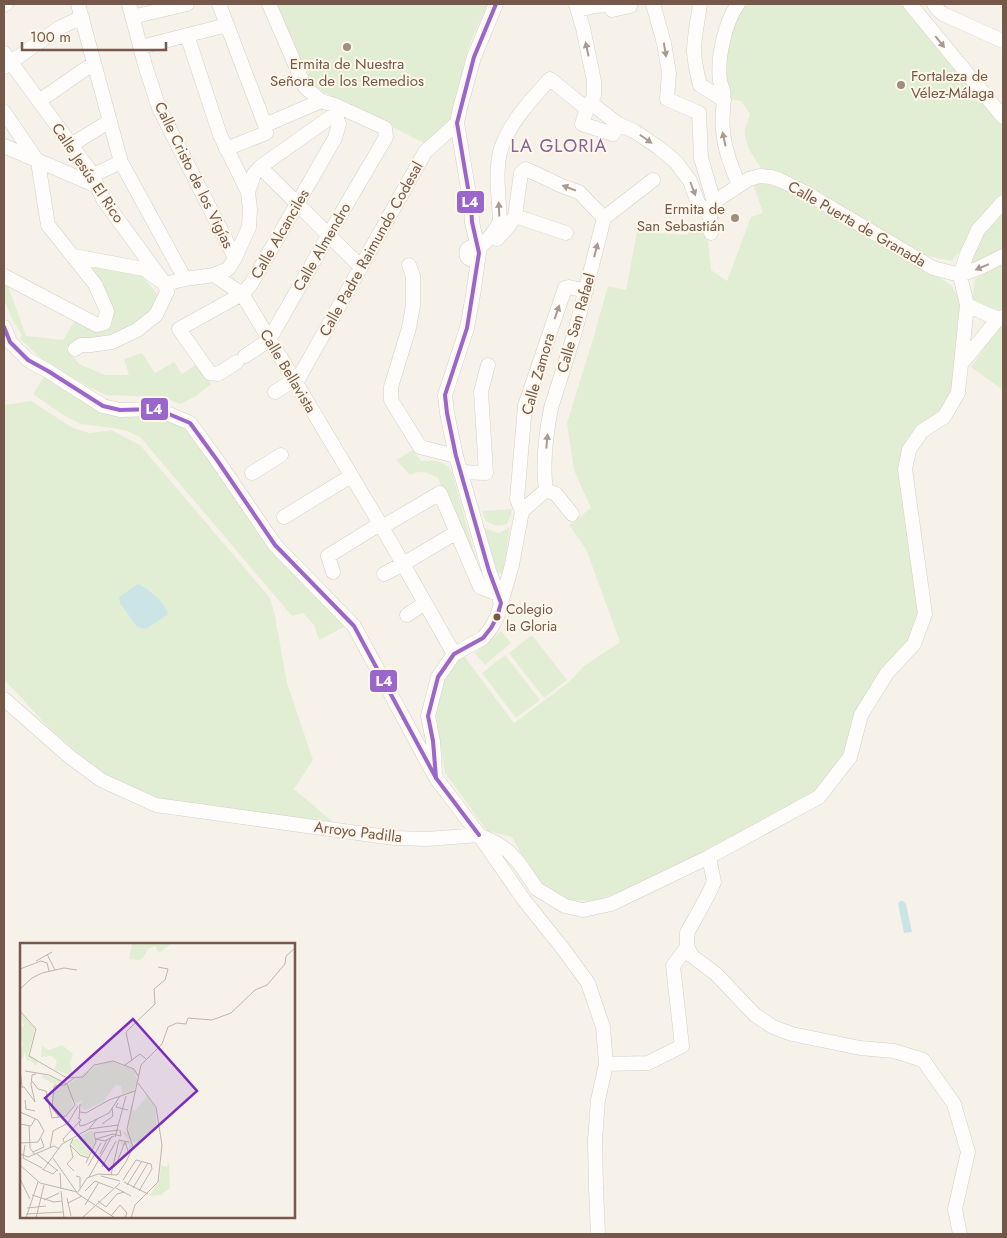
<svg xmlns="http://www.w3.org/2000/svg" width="1007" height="1238" font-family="Jost,sans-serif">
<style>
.green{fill:#e2eed4}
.water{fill:#cbe5e7}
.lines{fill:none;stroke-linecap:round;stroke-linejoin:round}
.minor-casing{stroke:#d5cec6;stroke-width:15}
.minor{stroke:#fefdfc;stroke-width:14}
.bus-1-casing{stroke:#fff7ea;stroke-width:8}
.bus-1{stroke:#9a66cc;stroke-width:4}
.oneway{fill:#ac9a91}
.poi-dot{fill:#a28e81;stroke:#fff7ea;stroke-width:2}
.bus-dot{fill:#755849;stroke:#fff7ea;stroke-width:2}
.labels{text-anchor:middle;stroke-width:4;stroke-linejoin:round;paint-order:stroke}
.bus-label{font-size:14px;fill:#755849;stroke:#fff7ea;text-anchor:start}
.poi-label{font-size:15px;fill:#755849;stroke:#fff7ea}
.street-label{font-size:15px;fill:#755849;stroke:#fff7ea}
.quarter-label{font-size:18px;letter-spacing:1px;fill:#876498;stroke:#fff7ea}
.inset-road{fill:none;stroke:#c2b4a9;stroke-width:1}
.view{fill:#7b2cbf;fill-opacity:0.15;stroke:#7b2cbf;stroke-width:2.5}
.inset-edge{fill:none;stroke:#755849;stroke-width:2.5}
.line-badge{stroke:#fff7ea;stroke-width:2}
.badge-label{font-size:14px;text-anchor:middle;font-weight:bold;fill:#fff}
</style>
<rect width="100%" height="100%" fill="#f6f2e9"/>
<path class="green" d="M274,4H488L470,43L464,63L463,84L451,124L428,145L325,93L312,84Z
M742,4H901L1003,124V250L970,265L965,245L952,261L928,256L780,174L761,168C754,158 743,142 745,130C746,124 749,119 750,114L741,101L728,99L723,65L732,22Z
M763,180L777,185L822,205L951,285L959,298L961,308L954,391L947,404L907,438L899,461L901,481L919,615L912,634L901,650L862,699L845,758L815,792L656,877L596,901L570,900L550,892L530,870L512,837L487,831L445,773L436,714L441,683L455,661L464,656L514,723L569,682L584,666L620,642L586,549L569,525L591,508L574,470L567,423L593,339L608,286L626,290L637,232L688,235L689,232L707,228L711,270L727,281L751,217L763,213L753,184Z
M1003,264V310C992,310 983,304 972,299L975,279Z
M91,266L140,273L158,295L155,306L140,323L124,330L95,339L75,340L66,348L79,364L105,375H129L124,359L142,353L155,373L174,362L182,374L197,364L211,384L196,396L180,404L162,397L106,395L87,386L44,361L20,339L22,335L12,319L4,299V284L8,286L26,336L63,340L75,320L94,330L112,314L103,284Z
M1003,326V390L971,367L996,331Z
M48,371L103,406L157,409L190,423L275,545L352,623L319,640L314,625L303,613L292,616L140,437L127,431L113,428L80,424L60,413L33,394Z
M31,401L73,428L90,433L111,430L140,445L270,598L275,616L287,683L313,760L294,789L339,827L164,801L136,790L97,770L46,725L4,679V405Z
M413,450L421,461C435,460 440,460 451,469L482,580L438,478C428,473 420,469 410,475L396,460Z
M512,509L511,515L507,524C497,527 493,526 485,520L482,511Z
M510,527L504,568L501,574L497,572L484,528L499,533Z
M501,631L511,643L485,665L475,653Z
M532,635L567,680L544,698L509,653Z
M505,655L540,700L516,718L482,673Z"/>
<path class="water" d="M138,584C149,589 165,602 168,614L146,629L137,627L120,603L119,597Z
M900,901H903L906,904L912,932L904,933L898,904Z"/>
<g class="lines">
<g class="minor-casing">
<path id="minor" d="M78,4L121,162L185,279
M129,4L145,65L159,108L235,258
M219,4L265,125L266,133L226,149
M496,4L474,57L460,108L457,123L471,206L472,222L479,253L473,295L467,328L445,395L447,413L456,456L489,571L501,603
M576,4L583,28L594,81V96L587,109L582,124L613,134L618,124
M653,4L664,43L669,73L667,99L699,113L701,158L714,202
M700,4C698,20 694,36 694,52C695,64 697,74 700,85L724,100
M738,4C725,22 717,58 720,81C721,85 723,88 723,92C725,104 721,118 723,130C724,149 732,168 739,185
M910,4L1003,117
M934,4L939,11L943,14L1003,41
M4,5L6,4
M578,10L595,6L610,5L612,10L630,6V4
M132,17L187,4
M187,35L220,135L248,192
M141,47L227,25
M4,53L93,175L97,186L103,199L165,284L167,292L156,315L137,330L112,342L91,345H81L75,349
M4,67L59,28L82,17
M39,101L94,63
M591,103L618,124L634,131L658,147L676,162L690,181L698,203L710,215
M4,112L38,162L48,225L95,284L107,311L104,323L97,325L4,276
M265,125L321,101
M71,145L110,121
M4,146L97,186
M260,167C294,200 327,234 361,267
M93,175L121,162
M515,216L566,233
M711,233L710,215L714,202L749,179L760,176L771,177L780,180L808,194L933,268L960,275L979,268L1003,256
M497,239L509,226L515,216L521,173L526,169L562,186L579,192L604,218
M478,249C487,241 495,233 500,221C499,199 495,174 500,152C508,124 531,100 550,79L587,109
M478,249C462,240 463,267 478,257
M74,256L144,269L165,284L185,279L214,275L228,269L235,258L249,227L250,209L248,192L254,174L260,167L335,114V105
M409,265L413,276V305L409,328L391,387V400L420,447L456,456
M214,275L242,294L296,383L382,527L454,654
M967,305L998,319
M4,327L10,342L28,360L48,371L103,406L120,410L157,409L190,423L217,460L275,545L354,626L436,778L479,835L524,900L564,950L588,983L603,1027L606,1064L598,1100L595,1140L596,1188L598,1234
M245,356L269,340L328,236L386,137L385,128L335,105L321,101L305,87L269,4
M237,362L218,374L210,373L179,329L242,294L251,284L335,138L339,124L335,114
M961,364L998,319L1003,317
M275,392L289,383H296L425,152L457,123
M460,472L486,473L481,392L488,365
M252,473L281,455
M546,490C542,464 546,434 551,408L575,332L604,218L653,180
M546,490L556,494L572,514
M522,511L517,499L525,406L565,288L569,287L586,291
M284,517L351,476
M333,572L328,556L375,527H382L440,493L480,587L498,594
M384,574L403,564L457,532
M407,615L425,603
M4,699L70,757L101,780L156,805L394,838L427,839L479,835L496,843L508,851L519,863L537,889L565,906L583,910L611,904L709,857L819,797L850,757L861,715L887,673L914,644L925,614L905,469L909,450L922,431L944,417L958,393L967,305L960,275L967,254L978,230L1003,202
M435,772L433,741L428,716L438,677L454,654L483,638L491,628L497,617L512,565L522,511L546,490
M709,857L714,882L708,895L687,933V947L692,956L716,974L755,1015L773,1027L792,1034L860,1048L894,1051L923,1060L954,1104L968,1152L955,1209L960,1234
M606,1064L648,1063L682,1046L673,966L687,947"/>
</g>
<use href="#minor" class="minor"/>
<g class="bus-1-casing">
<path id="bus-1" d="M4,327L10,342L28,360L48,371L103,406L120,410L157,409L190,423L217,460L275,545L354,626L436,778L479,835
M436,778L433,741L428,716L438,677L454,654L483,638L491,628L497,617L501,603L489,571L456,456L447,413L445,395L467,328L479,253L472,222L471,206L457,123L474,57L496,4"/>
</g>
<use href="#bus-1" class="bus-1"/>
</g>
<defs><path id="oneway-solid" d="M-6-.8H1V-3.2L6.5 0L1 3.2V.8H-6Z" transform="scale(1.25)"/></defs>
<g class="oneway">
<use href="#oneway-solid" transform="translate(940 42) rotate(51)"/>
<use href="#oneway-solid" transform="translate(587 49) rotate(-102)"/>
<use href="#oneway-solid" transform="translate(665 50) rotate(81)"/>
<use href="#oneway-solid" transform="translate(646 139) rotate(35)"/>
<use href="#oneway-solid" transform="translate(724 139) rotate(-102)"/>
<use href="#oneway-solid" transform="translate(569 188) rotate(-159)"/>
<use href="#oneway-solid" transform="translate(693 189) rotate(69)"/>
<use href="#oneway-solid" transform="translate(499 209) rotate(-92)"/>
<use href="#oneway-solid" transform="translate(596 250) rotate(-76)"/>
<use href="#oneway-solid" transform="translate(982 267) rotate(157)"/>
<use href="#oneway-solid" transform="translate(557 312) rotate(-71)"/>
<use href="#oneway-solid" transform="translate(547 441) rotate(-85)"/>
</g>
<g class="poi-dot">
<circle cx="347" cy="47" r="5"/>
<circle cx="901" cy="85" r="5"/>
<circle cx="735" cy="218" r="5"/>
</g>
<circle class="bus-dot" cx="497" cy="617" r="4.5"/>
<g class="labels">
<g class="bus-label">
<text x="506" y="614">Colegio<tspan x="506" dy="17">la Gloria</tspan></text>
</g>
<g class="poi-label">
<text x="347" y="69">Ermita de Nuestra<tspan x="347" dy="17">Señora de los Remedios</tspan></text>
<text x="911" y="81" text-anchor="start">Fortaleza de<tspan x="911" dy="17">Vélez-Málaga</tspan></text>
<text x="725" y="214" text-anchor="end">Ermita de<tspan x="725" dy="17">San Sebastián</tspan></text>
</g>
<g class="street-label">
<text transform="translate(88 173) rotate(56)" y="5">Calle Jesús El Rico</text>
<text transform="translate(194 175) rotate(64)" y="5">Calle Cristo de los Vigías</text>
<text transform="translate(857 224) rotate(30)" y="5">Calle Puerta de Granada</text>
<text transform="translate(280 234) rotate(-60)" y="5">Calle Alcanciles</text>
<text transform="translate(322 247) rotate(-60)" y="5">Calle Almendro</text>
<text transform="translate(371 249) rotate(-61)" y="5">Calle Padre Raimundo Codesal</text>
<text transform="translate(576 323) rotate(-74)" y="5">Calle San Rafael</text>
<text transform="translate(288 371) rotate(59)" y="5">Calle Bellavista</text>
<text transform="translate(538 374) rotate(-74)" y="5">Calle Zamora</text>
<text transform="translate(358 832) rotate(7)" y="5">Arroyo Padilla</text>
</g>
<g class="quarter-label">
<text x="559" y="152">LA GLORIA</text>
</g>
</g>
<g transform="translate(20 943)">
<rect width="275" height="275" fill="#f6f2e9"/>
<path d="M112,0H151V1L139,10L135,3L128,6L122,16L118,17L109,16ZM0,69L15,86L8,111L18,117L16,123L10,117L7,118L5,108L3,115H0L3,99L0,97V84L4,83ZM42,102L53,111L50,119L53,134L34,126L37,118L31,113L21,114L22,103L29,107ZM89,118L115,127L117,139L112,150L102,151L101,143L95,142L83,159L65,167L60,162L63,157L57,160L51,156L53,162L48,171L39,174L32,165L34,141L21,134L25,132L49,141L71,125ZM126,150L135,164L137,185L120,200L112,199V204L109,208V201L102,203L100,197L110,199L102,189H108L111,162L114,169L126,155ZM72,187L75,199L68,214L58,209L50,199ZM149,220L150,245L141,252L129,253L139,238L141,222L146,224Z" fill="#e2eed4"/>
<path class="inset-road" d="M27,11L35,27M16,18L32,9M0,26L21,18L27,20L29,28M0,46L12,35L22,30L44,25L57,27M0,68L16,86L9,113L47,135L63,134L74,122L93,118L114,126L118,133M112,118L106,89L135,61L134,46L145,37L148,26L138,24M105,122L120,111L126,116M0,127L2,144M5,128L29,132L47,141M12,138L18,146L26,148L32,175L46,173L55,162M47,141L55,162M34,143L32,165L39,174M34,143L45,142L54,135M0,144H4L15,159M5,157L6,166L15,168M15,159L11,142L12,132L16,131M98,160L96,164L108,167M0,169L18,177L24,188L18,199L0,200M60,169L66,170L89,157L115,148M59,176L60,161M59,178L60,183L65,182L77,176M0,181L11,183L15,176M82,181L93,173L92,165M9,182L10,205L15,212M69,186L98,182M95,194L106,153M53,196L50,202L60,212L68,215M75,196L85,198L94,193M76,196L93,191L101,193L100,187M44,199L43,196L61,177L58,175M5,202L3,215L22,225M50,202L53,214L47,221L54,228M30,205L33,188L48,180L58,163M13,209L24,204L21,195M0,211L8,214L34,203L39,206M17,211L38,228M80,211L87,197M33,215L58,251L95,275M66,220L76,199L74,190L99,187M0,222L20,240L57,249M96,222L105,199L109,211M68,223L81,200M82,224L96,198M22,226L33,231L37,227M23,227L42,201L69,186L77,176L89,170L100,153M40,230L41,246M91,232L99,197L109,199M56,233L60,234V245M81,233L100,238M69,234L92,193M0,236L10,256M103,237L116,217L131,221L132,226L119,248M104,239L128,251M107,242L122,218M96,245L111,253M113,245L128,220M41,248L44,275M65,248L75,238L93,245M58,249L67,235L78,231L97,232L106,219L113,204L107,186L121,122L142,101L148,84L157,80L166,81L168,75L192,77L211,70L235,47L247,42L265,21L266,13L275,5M12,252L34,259L42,258M47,255L51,273M24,257L39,250M78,258L86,264L97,251L104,249M48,260L62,253M65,262L79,239M7,265L26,263M6,271L43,269M91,273L100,262L107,270L105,275M6,275L18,239M16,275L24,242M62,275L100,240M111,275L115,262L138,239L142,202L136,164L118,140"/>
<path class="view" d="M113,76L177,148L89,227L25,155Z"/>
<rect width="275" height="275" class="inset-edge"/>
</g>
<g class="line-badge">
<rect x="456" y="190" width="29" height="24" rx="5" fill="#9a66cc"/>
<rect x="140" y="397" width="29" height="24" rx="5" fill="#9a66cc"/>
<rect x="369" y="669" width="29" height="24" rx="5" fill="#9a66cc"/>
</g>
<g class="badge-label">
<text x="470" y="207">L4</text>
<text x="154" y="414">L4</text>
<text x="384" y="686">L4</text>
</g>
<rect width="1007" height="1238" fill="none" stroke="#755849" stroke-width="10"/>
<path d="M22 42v8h144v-8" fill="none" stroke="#755849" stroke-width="2.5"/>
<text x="30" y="42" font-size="15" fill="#755849" stroke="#fff7ea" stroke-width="4" paint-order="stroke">100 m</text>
</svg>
